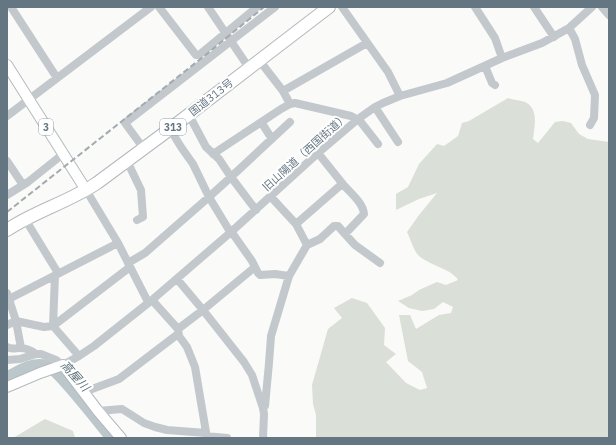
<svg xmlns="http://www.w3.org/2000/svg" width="616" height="445" font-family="'IBM Plex Sans','Noto Sans JP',sans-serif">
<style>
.green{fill:#dadfd7}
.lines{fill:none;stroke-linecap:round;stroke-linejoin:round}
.river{stroke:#bbc7cb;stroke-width:11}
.major-casing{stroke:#b5babe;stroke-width:12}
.highway-casing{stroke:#b4b9bd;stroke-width:14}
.minor{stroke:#c3c8cc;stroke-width:8}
.major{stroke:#fff;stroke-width:10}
.highway{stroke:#fff;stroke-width:12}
.rail{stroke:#a2aab0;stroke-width:2;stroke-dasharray:6 3;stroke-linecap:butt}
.labels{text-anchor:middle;stroke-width:4;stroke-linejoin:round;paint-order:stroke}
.shield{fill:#fff;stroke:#939fa8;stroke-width:1}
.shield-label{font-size:10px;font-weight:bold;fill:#657683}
.street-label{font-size:11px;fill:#657683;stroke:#fff}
.water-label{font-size:12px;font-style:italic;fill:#60757c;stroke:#fff}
</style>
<rect width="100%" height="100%" fill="#fafaf8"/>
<path class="green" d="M508,98C513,100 522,100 527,103C539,111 534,128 533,139L538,143L555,122L563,121L571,123L579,134L588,139L609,142V438H316V415L313,404L312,385L328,329L342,318L334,308L352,298L367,303L385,328L384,345L396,354L386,362L406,383L420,390L427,388L422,372L408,361L399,315H410L416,329L439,315L451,313L453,307L443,302L434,309L422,311L409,308L398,301L412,295L419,290L437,282L446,285L458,280C452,269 428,265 418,255C414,251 410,238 407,232L419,215L437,193L419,199L396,210V194L408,187L419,164L437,144L444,146L458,136L462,123L469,121Z
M45,419L73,431L75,438H13Z"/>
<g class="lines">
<path class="river" d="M7,377C19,371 31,362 45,365C56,367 101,426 111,438"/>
<g class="major-casing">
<path id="major" d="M7,65L86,190
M7,387L40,373L63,365L98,411L121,438"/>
</g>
<g class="highway-casing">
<path id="highway" d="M7,230C35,211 69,202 97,183L170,129L329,7"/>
</g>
<path class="minor" d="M11,7L57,78
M159,7L196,55H199L257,7
M208,7L249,68
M342,7L388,72L400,96
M475,7L495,38L502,58
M534,7L554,37
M602,7L609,15
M569,28L575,39L582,65L595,95L594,118L590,125
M259,60L283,91L290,104L295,103L351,116L360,121L378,144
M485,66L492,83L495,85
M283,91L367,43
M375,107L398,142
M189,115L206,147L219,159L231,177L256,210
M7,116L151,7
M263,125L272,139
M170,129L181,147L193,164L209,197L229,230L233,234L252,261L258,273L260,275L275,274L289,276
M144,149L125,123L275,7
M213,154L281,109L290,104
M7,161L23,185
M127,161L141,190L143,217L137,220
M86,190L118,243L148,302
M7,195L28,182L63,154
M271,197L296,224L307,245
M25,219L58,273
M296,224L342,184
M345,234L355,245L380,263
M128,263L145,253L209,197L231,177L290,122
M177,279L203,310L244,362L252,375L263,408
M7,293L16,321L21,348
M7,300L118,243
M152,300L178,329L179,336L187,347L195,367L207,438
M7,325L16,321L44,327L53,326L79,356
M53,326L130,267
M53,326L55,275
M178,329L203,310L255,267
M7,347C12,350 15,348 20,348C25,348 32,351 36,354
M7,360L20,359L36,354H41L56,360L63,365L79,356L94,346L152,300L231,232L318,153L358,119L375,107L383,103L400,96L447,83L502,58L542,43L569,28L592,7
M84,392L119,379L178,334
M98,411L122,409L144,423L155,427L167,430L206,433
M206,436L227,438
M263,438L264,414L263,408L265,406L269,363L271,336L289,276L307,245L320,239L334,226H338L345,234L364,214C363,202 349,192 342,183C334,173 326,163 318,153"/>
<use href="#major" class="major"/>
<use href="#highway" class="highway"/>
<path class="rail" d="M7,212L203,57L264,7"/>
</g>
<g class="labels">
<g class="shield">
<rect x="39" y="119" width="14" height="16" rx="3"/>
<rect x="160" y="119" width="26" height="16" rx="3"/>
</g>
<g class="shield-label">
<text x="46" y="131">3</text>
<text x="173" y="131">313</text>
</g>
<g class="street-label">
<text transform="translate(211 97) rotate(-38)" y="4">国道313号</text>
<text transform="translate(305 152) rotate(-42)" y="4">旧山陽道（西国街道）</text>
</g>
<g class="water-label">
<text transform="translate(75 376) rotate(48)" y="4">高屋川</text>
</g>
</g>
<rect width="616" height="445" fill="none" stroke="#657683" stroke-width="16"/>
</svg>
